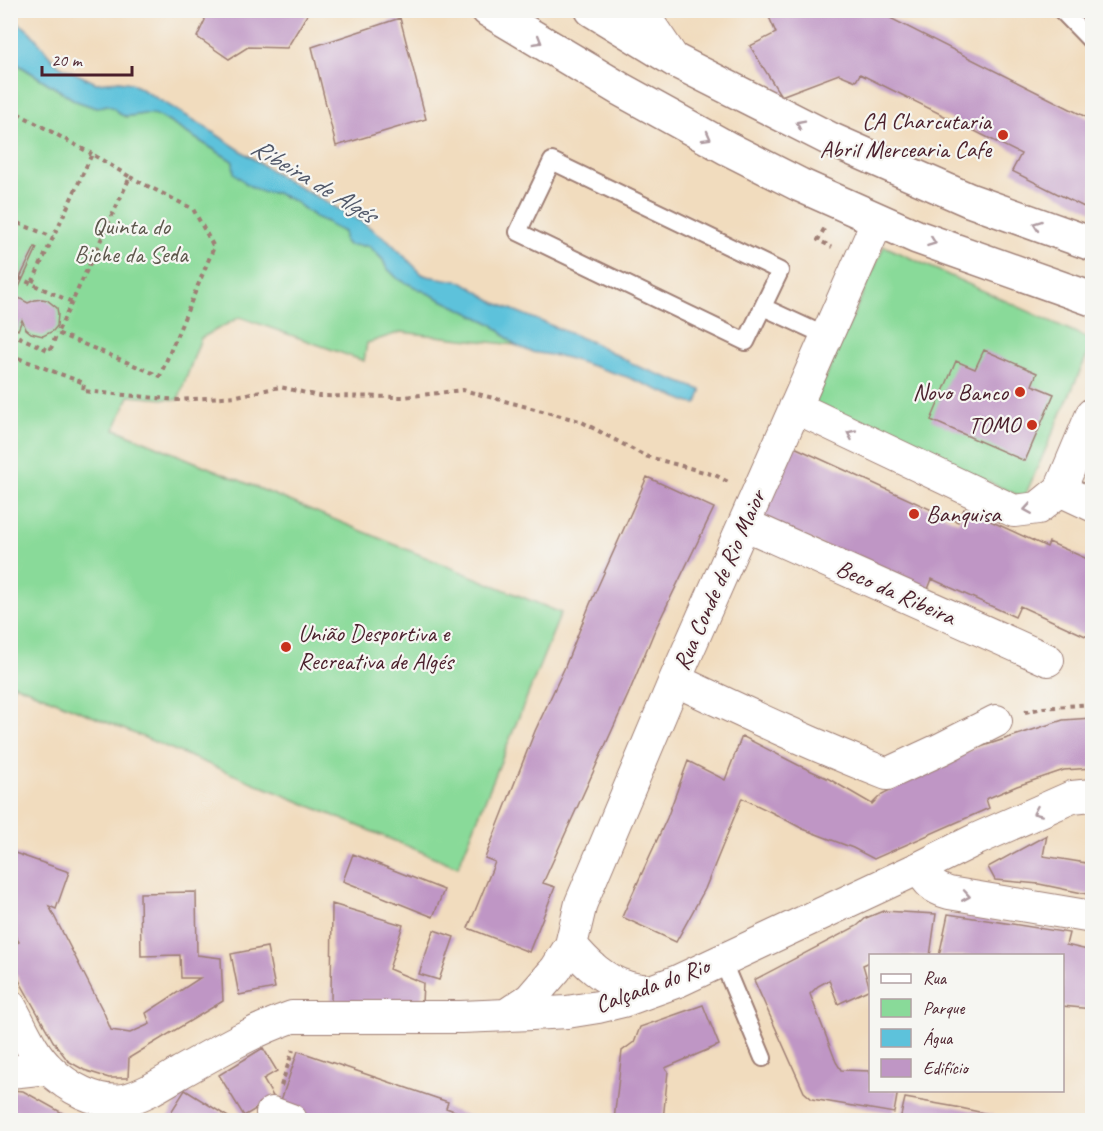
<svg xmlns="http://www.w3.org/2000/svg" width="1103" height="1131" font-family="Caveat,sans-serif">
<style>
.green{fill:#89da99;stroke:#6a7c62;stroke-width:1.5}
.water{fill:#5dc2db;stroke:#547083;stroke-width:1.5}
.building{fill:#bf96c5}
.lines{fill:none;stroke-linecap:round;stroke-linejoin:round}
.lane-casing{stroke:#9e7e74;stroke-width:20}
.street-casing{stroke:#9e7e74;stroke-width:34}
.secondary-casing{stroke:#9e7e74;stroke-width:36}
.path{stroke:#9e7e74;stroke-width:4;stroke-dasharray:4.5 4.5;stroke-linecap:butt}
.lane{stroke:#fff;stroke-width:16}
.street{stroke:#fff;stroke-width:32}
.secondary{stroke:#fff;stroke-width:33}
.oneway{stroke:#ae9aa0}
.poi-dot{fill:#c8321e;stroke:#f6f6f2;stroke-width:2}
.labels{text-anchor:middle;stroke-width:4.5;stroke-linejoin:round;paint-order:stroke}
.poi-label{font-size:24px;fill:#4a1f2b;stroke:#f6f6f2;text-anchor:end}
.park-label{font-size:24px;fill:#5d574c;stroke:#f6f6f2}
.street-label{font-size:24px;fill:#4a1f2b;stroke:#f6f6f2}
.water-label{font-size:26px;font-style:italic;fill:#515869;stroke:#f6f6f2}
</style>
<rect width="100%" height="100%" fill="#f6f6f2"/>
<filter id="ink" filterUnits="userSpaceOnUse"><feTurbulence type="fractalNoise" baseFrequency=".0167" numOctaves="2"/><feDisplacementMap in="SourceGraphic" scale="12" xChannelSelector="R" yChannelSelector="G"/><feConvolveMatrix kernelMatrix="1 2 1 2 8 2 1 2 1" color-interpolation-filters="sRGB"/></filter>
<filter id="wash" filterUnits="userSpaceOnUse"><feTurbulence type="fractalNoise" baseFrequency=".008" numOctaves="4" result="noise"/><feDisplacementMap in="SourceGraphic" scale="24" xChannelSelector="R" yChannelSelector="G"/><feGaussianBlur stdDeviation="1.35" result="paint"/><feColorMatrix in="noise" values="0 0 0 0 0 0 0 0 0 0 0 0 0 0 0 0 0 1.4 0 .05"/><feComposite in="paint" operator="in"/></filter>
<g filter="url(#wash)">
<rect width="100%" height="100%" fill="#f1dcbe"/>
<path class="green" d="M11,60L76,101L96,108L107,105L114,108L125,117L150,113L161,117L231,160L262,192L276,193L294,201L315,217L327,222L331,226L344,232V240L348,245L369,246L383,260L386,267L398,279L492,324L515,345L401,332L367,343L364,361L240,317L201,338L178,400L129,396L115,429L561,613L458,867L14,684L11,692Z
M884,246L1092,340V344L1024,498L814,403Z"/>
<path class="water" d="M11,20C34,27 42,52 60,66L96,83L119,81L131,83L202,125L281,177L360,221L388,240L422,274L427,276L463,282L496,303L594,343L639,367L701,390V392L697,403L696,404L690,403L627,377L564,357L531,352L515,345L492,324L398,279L386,267L383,260L369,246L348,245L344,240V232L331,226L327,222L315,217L294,201L276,193L262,192L248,185L234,173L233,162L231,160L161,117C158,116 155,114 151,114C138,112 122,123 114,108L107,105L96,108L76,101L11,60Z"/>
<g id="blocks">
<path class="building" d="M202,10H310L287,48L248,47L229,59L197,37L205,20Z
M766,10H893L890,18L1092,120V211L1012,171L1021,154L860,74L856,81L839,74L781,96L750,46L776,33Z
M400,18L426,119L336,146L312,47Z
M35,247L37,248L15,296L28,303L35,300L42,299L47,300L57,308L58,314L57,326L53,331L43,336L31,333L26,329L22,320L18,330L10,326V298Z
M984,350L1037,373L1032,385L1054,394L1025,461L931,420L956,361L975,369Z
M790,445L958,522L964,509L1047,547L1049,542L1092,561V639L1020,606L1015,617L932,579L927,592L757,516Z
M647,477L714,508L654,632L628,695L543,883L555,887L529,952L468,928L495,862L485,858L535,731L564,669L590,604Z
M1092,718V768L1064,770L1017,786L986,799L989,808L874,859L853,848L803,829L773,813L742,798L705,889L676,942L622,917L667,818L688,761L725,780L742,736L798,765L829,779L872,804L882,794L965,752L1063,720Z
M1047,835L1043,856L1092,864V895L1039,884L995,880L988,867Z
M12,852L69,872L56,909L49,906L104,1013L111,1030L130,1033L150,1024L146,1013L200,978H181L180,955L141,956L140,893L196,892L197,955L221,958L223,1001L129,1058L128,1078H109L84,1070L68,1061L53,1041L10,964V946L19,942L10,928V856Z
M353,854L444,890L433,917L343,881Z
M332,904L403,925L389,969L423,983L422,1003L331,1002Z
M883,911L936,914L930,956H870V962L863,965L870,989L838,1004L829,980L818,986L810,994L836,1062L841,1070L870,1071V1090H898L894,1113L812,1099L804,1092L754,980L857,926L866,918Z
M948,914L1069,933L1066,945L1092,951V1009L1062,1006V956H939Z
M434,930L454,937L439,980L419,974Z
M267,947L275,988L239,995L231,954Z
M703,1005L719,1045L665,1068L668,1071L663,1120H614L622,1051L634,1042V1043L640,1027Z
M263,1048L277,1071L263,1079L274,1098L244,1116L219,1075Z
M298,1051L448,1102L446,1108L480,1120H312L278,1109Z
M10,1090L23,1091L75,1120H10Z
M185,1090L233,1120H166Z
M905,1098L956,1107L1016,1120H900Z"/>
</g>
</g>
<g filter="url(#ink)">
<use href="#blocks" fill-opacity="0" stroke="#9e7e74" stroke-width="1.5"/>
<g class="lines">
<g class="lane-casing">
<path id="lane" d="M1061,10L1092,42
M552,161L780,271L746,342L518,232Z
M763,307L826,336
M722,960L763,1058"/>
</g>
<g class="street-casing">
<path id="street" d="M640,10L674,60
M795,407L1014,511L1038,508L1060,490L1092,414
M1060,490L1092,505
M744,524L1048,660
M675,680C745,713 815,746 887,774L941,749L996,721
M919,868C928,882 932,888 949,893L1092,917
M571,945C586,963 603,980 627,987C634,989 643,990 650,991
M10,1006C22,1027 31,1052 49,1069C67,1087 96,1104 123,1100C142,1097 164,1082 181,1072C217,1052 252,1031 292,1017H461L532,1014L567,1012L598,1007L623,1001L678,981L919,868L977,839L1072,797L1092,795
M506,1015L530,999L556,969L571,945L581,903L675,680L878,220
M10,1072L48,1068
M272,1113L291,1120"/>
</g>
<g class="secondary-casing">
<path id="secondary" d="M488,10L620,89L727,148L800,185L917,237L1092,299
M592,10L674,60L830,139L969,200L1092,244"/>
</g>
<path class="path" d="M10,109L92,154
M10,128L17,114
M10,181L12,182L10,186
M10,220L53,237
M824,229L818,240L832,247
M10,274L72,302L130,177L92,154L31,285
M72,302L57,333L160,376L214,247L193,209L130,177
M10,333L50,351L57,333
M10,355L84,383L83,391L178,400L237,396L280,387L319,396L404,397L463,390L580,421L645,456L715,475L730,483
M1025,712L1043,708L1092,704
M281,1086L293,1050"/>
<use href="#lane" class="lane"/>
<use href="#street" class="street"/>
<use href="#secondary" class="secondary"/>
</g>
<defs><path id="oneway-chevron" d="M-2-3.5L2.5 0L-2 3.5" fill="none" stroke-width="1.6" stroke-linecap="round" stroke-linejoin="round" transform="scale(1.5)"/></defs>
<g class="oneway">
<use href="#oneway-chevron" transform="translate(538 41) rotate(31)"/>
<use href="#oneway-chevron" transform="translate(800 124) rotate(-153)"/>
<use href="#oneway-chevron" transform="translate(707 137) rotate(29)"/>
<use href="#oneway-chevron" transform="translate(1037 225) rotate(-160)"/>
<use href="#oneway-chevron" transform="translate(932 242) rotate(20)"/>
<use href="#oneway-chevron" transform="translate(851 434) rotate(-155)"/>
<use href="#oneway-chevron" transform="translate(1028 509) rotate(171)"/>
<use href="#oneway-chevron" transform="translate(1037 812) rotate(156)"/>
<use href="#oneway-chevron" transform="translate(966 896) rotate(10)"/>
</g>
</g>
<g class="poi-dot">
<circle cx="1003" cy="135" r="6"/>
<circle cx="1020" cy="392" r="6"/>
<circle cx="1032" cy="425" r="6"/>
<circle cx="914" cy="514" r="6"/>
<circle cx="286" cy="647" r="6"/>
</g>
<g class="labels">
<g class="poi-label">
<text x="991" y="129">CA Charcutaria<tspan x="991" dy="28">Abril Mercearia Cafe</tspan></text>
<text x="1008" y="400">Novo Banco</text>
<text x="1020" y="433">TOMO</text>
<text x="926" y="522" text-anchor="start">Banquisa</text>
<text x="298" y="641" text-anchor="start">União Desportiva e<tspan x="298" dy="28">Recreativa de Algés</tspan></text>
</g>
<g class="park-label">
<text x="131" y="234">Quinta do<tspan x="131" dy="28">Biche da Seda</tspan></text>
</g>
<g class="street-label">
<text transform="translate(719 580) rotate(-66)" y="8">Rua Conde de Rio Maior</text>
<text transform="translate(896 592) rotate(24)" y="8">Beco da Ribeira</text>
<text transform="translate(652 985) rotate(-20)" y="8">Calçada do Rio</text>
</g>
<g class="water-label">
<text transform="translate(314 180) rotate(31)" y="9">Ribeira de Algés</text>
</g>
</g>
<rect width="1103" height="1131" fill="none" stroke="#f6f6f2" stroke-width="36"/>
<rect x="869" y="954" width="195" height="138" fill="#f6f6f2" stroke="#b1a0a2" stroke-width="1.5"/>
<rect x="881" y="974" width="30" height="9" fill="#ffffff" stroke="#b1a0a2" stroke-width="1.5"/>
<text x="923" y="984" font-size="18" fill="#4a1f2b">Rua</text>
<rect x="881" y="999" width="30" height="18" fill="#89da99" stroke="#b1a0a2" stroke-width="1.5"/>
<text x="923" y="1014" font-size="18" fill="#4a1f2b">Parque</text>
<rect x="881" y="1029" width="30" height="18" fill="#5dc2db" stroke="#b1a0a2" stroke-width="1.5"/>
<text x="923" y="1044" font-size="18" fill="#4a1f2b">Água</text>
<rect x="881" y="1059" width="30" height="18" fill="#bf96c5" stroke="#b1a0a2" stroke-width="1.5"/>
<text x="923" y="1074" font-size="18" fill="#4a1f2b">Edifício</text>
<path d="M42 66v9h90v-9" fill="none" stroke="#4a1f2b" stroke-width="3"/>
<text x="51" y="66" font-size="18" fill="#4a1f2b" stroke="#f6f6f2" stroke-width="4.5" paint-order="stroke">20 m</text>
</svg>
